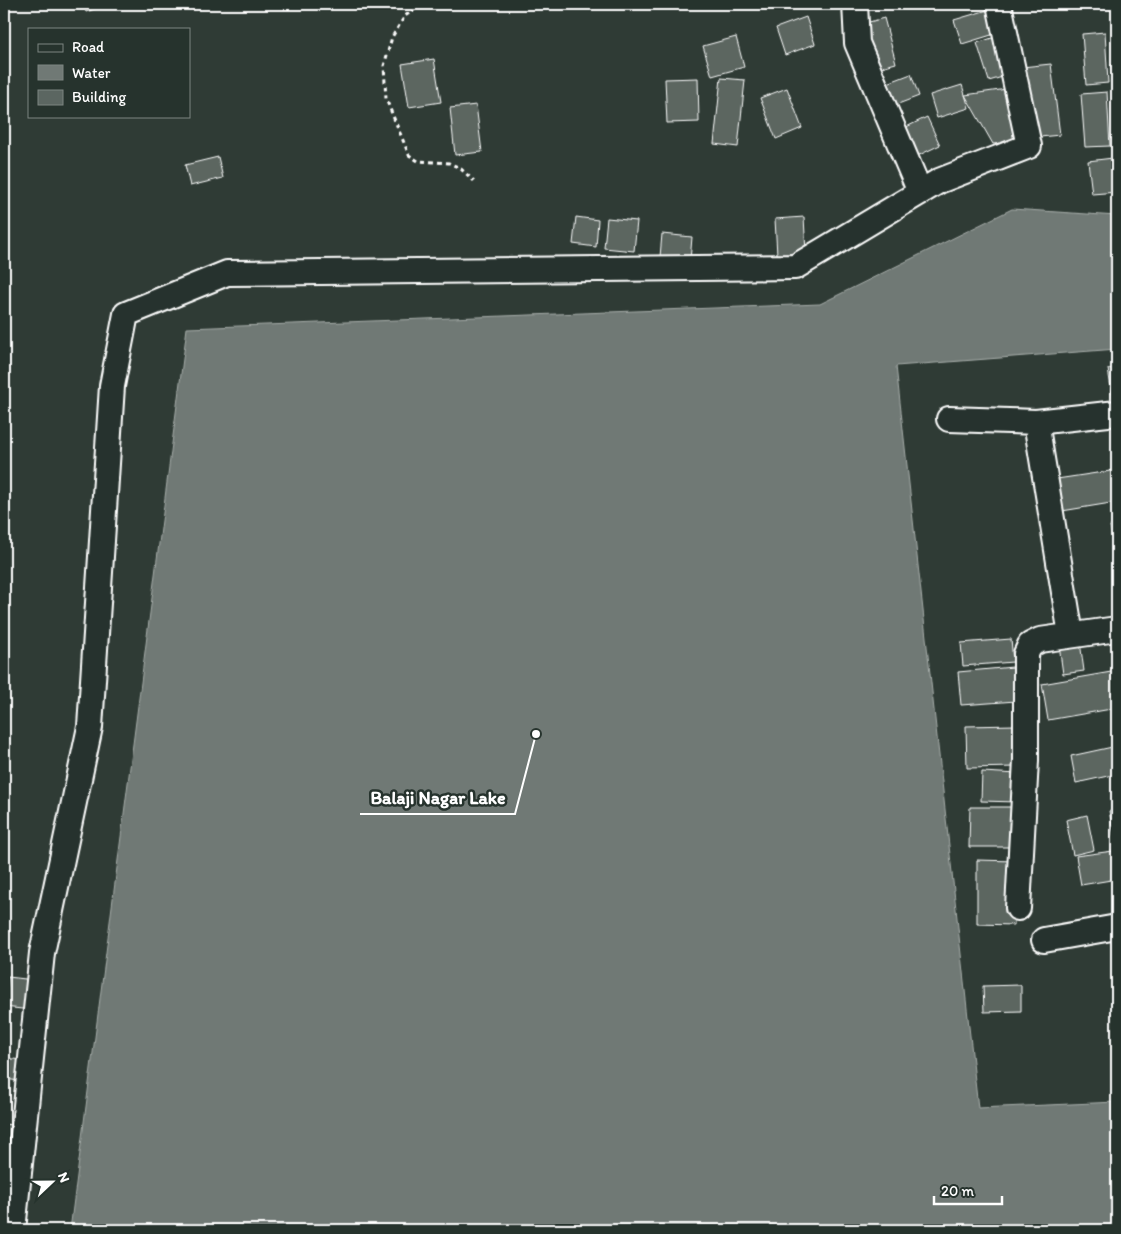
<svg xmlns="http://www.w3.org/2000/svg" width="1121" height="1234" font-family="Itim,sans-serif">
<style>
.water{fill:#707975;stroke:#a9afac}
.building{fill:#5b6661;stroke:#fff}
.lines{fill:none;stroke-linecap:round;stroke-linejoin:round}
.street-casing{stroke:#fff;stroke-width:28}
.path{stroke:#fff;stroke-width:3;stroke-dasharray:4 4;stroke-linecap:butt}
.street{stroke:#26332d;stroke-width:24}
.leader{fill:none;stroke:#fff;stroke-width:2}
.callout-dot{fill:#fff;stroke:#26332d;stroke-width:2}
.callout-label{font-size:18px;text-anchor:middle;font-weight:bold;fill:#fff;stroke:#26332d;stroke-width:5;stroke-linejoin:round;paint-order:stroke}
</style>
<rect width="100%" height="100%" fill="#2f3b35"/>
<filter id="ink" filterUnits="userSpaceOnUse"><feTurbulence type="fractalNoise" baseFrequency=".02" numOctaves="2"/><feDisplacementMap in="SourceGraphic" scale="10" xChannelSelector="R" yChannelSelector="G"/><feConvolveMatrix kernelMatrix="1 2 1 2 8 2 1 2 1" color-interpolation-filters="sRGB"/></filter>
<g filter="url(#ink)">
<path class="water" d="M1012,209L1117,216V349L896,366L978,1108L1117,1102V1230H70L187,328L820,304Z"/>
<path class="building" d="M83,4H109L86,12Z
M991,9L998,33L962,44L954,20Z
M806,17L815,44L785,55L776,28Z
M884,18L896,63L874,69L862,24Z
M1105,32L1108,83L1086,85L1082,34Z
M998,36L1009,75L989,81L977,43Z
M736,37L744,67L712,76L703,46Z
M434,59L441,102L409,107L402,64Z
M1051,64L1060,135L1030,138L1022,67Z
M1111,65H1117V95H1113Z
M911,74L919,96L893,106L885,84Z
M698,78L699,122L667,123L665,79Z
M721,78L745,80L738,147L714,144Z
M962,85L969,108L937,118L930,95Z
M787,88L802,128L776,139L760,98Z
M1007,89L1014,142L993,144L965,95Z
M1107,92L1110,146L1085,147L1081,94Z
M476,105L482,152L455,155L450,108Z
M927,117L940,145L911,159L898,131Z
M218,157L223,178L190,186L185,165Z
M1113,158L1117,192L1092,194L1088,161Z
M576,217L598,220L596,247L573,244Z
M804,217L806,253L777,255L775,219Z
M607,218L637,221L634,251L604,248Z
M662,234L692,237L690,261L660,257Z
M1117,368V407H1114L1108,369Z
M1117,470V502L1062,511L1057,479Z
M1117,525V560L1110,526Z
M1011,639L1013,662L963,666L961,643Z
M1080,642L1084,671L1063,674L1059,645Z
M1013,667L1016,701L961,705L958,672Z
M1117,671V708L1048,720L1042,684Z
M1015,725L1016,767L967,768L966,726Z
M1117,746V774L1076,783L1071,756Z
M982,772L1018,774L1017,802L981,801Z
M970,807H1016V847H969Z
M1117,809V843L1116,844L1109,811Z
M1087,815L1094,850L1073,855L1066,820Z
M1113,851L1117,879L1081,885L1076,856Z
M977,860L1014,861V925L977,924Z
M8,977L34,980L31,1010L4,1007Z
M1021,985V1011L984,1012L983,986Z
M4,1058L22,1060L20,1081L4,1079Z
M4,1124L21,1126L18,1159L4,1157Z
M4,1160L13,1161L10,1190L4,1189Z"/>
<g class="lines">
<g class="street-casing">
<path id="street" d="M855,4L857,43L920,192
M949,419L1036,422L1117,413
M1036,422L1071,635
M1018,908L1026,760V654L1030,645L1040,640L1117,629
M1044,940L1117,927
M13,1230L42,953L90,727L112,386L126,314L227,273L795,267L939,181L1029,146L999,4"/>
</g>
<path class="path" d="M422,4L405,16L392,37L384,66L386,99L409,155L418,161L449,163L460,168L474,181"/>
<use href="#street" class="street"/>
</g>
</g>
<path class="leader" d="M536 734L515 814H360"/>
<circle class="callout-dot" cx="536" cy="734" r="5"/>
<g class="callout-label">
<text x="438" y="804">Balaji Nagar Lake</text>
</g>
<rect width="1121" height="1234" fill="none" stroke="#26332d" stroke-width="20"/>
<rect x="10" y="10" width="1101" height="1214" fill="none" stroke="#fff" stroke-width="2" filter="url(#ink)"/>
<rect x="28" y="28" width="162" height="90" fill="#26332d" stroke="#7d8581"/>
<rect x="38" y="44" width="25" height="8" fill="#26332d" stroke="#7d8581"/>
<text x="72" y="52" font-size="15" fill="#ffffff">Road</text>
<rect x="38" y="65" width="25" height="15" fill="#707975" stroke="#7d8581"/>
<text x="72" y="78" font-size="15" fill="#ffffff">Water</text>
<rect x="38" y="90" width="25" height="15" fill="#5b6661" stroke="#7d8581"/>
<text x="72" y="102" font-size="15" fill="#ffffff">Building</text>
<g transform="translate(52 1182) rotate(68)" stroke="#26332d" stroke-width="4" paint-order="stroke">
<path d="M0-4L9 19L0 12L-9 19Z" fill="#ffffff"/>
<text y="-8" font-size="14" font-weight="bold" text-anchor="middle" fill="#ffffff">N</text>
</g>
<path d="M934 1196v8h68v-8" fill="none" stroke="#ffffff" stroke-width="2.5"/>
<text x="941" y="1196" font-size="15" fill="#ffffff" stroke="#26332d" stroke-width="4" paint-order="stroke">20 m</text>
</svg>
